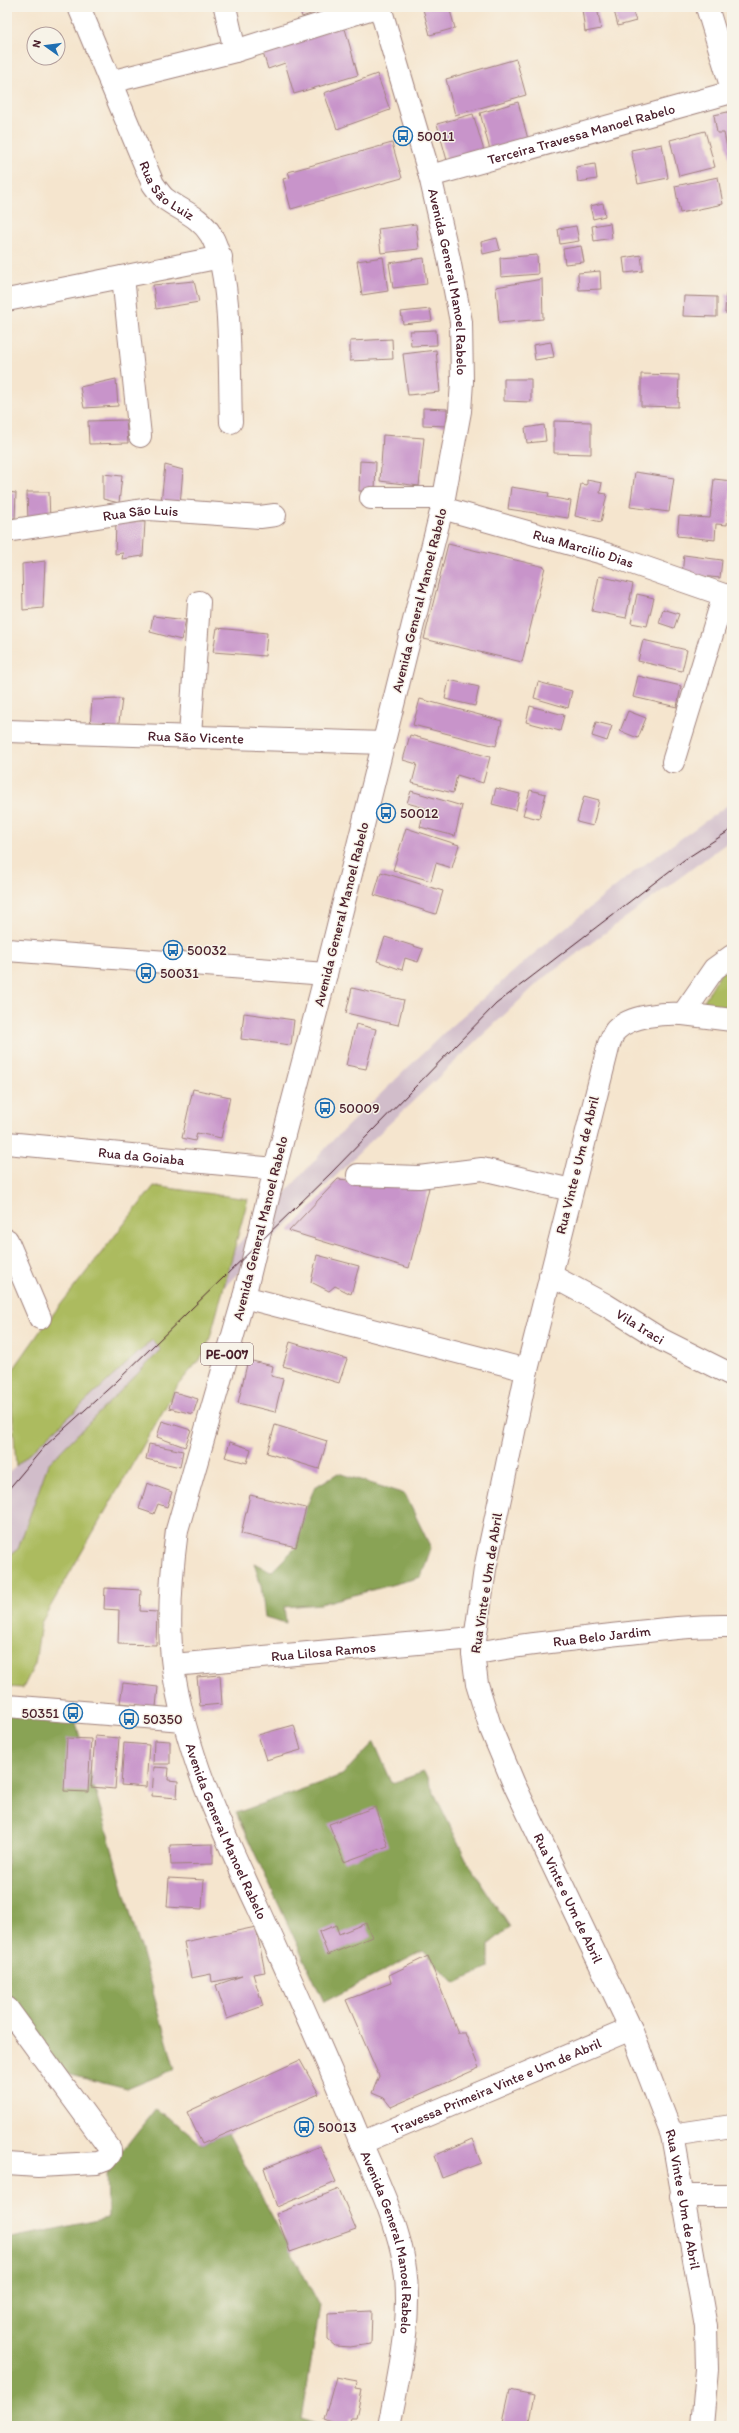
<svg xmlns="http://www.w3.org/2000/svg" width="739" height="2433" font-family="Itim,sans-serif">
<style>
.industrial{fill:#d1bdca}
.green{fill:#acbb5e;stroke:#7b6d44}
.forest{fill:#89a355;stroke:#6a6140}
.building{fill:#c894ca}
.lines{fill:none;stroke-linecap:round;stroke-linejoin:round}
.minor-casing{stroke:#a0827c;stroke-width:24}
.major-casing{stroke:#a0827c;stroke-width:24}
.minor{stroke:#fff;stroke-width:22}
.major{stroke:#fff;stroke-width:22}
.tram{stroke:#4a1f2b;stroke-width:1}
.labels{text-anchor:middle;stroke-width:3;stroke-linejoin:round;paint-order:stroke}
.shield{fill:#f7f3e8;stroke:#7e5f64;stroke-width:1}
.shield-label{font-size:13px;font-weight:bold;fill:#4a1f2b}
.street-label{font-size:14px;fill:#4a1f2b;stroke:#f7f3e8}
.poi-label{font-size:14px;fill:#4a1f2b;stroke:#f7f3e8;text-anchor:start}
</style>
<rect width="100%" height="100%" fill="#f7f3e8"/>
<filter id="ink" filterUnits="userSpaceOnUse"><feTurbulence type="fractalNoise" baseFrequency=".025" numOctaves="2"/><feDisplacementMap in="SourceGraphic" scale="8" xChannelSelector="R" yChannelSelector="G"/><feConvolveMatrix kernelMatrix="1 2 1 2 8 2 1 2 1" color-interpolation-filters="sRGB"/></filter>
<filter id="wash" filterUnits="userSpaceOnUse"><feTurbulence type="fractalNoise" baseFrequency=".012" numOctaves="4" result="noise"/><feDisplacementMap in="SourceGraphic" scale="16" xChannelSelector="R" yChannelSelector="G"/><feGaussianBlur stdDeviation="0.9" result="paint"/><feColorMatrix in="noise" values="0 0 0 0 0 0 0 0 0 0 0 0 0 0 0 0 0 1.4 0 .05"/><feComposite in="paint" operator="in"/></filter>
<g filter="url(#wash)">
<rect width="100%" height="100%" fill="#f5e5ce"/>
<path class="industrial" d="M732,802V839L540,981L370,1142L202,1309L41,1623L35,1664L23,1688L7,1687V1474L152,1339L335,1138L449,1028L538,950L630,875Z"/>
<path class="green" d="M732,964V1016L698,1011L722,970Z
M154,1186L248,1199L206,1352L178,1385L41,1623L35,1664L23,1688L7,1687V1557L18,1549L48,1464L161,1350L152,1340L16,1466L10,1374L43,1327Z"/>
<path class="forest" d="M338,1473L405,1494L431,1548L421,1577L320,1604L284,1607L286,1623L265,1617L261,1586L254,1563L271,1572L296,1547L306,1508L315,1487Z
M7,1711L73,1713L175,2069L127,2089L51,2070L7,2010Z
M374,1742L392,1783L424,1772L468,1863L510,1927L489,1944V1968L455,1983L423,1951L324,2002L236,1813L342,1775Z
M156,2108L202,2144L228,2133L320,2306L302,2419L319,2426H7V2239L108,2218L107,2170Z"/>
<g id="blocks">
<path class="building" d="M299,7H317L319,11L302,17Z
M322,7H339L324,13Z
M432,7H449L455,28L430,35L423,9Z
M597,7L601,29L585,32L582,9Z
M613,7H631L636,21L618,26Z
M344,25L358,75L294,94L285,63L268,69L262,50Z
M516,59L526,95L455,115L446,79Z
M377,74L390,110L337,129L324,93Z
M518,102L528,139L490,150L480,113Z
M732,111V167H731L724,133H717L714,115Z
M473,114L485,154L448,164L437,124Z
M705,131L715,167L679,176L670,140Z
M392,143L402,178L291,209L283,179L290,177L288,172Z
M662,144L668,178L638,184L631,150Z
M595,164L597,179L578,182L576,167Z
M718,177L723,204L680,213L675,186Z
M603,203L605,216L593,219L590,206Z
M610,223L612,238L594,241L592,226Z
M416,224L419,249L381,253L378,229Z
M576,226L579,241L560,244L558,229Z
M497,238L500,250L483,254L481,242Z
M581,246L584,262L565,264L563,249Z
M537,255L538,274L501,277L500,258Z
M641,255L643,271L625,273L623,258Z
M383,257L388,291L362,295L357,261Z
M424,258L427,284L393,288L389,263Z
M600,271L601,289L579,290L578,273Z
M542,279L543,319L499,323L496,287Z
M194,281L199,302L156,309L153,285Z
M726,294H732V313H725Z
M684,296L717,297V317L683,316Z
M430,309L432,321L403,324L401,312Z
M436,330L437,345L411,346L410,331Z
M392,339L393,359L350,361V341Z
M551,342L554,357L535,360L533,345Z
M436,350L440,392L408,395L403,354Z
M641,374L679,375L678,407L641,406Z
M116,379L118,406L84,408L80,387Z
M504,379H531V402L504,401Z
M423,408L447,409V426L423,425Z
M126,420L128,443L89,444L88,421Z
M554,421L591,422V454L554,453Z
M544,425L546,441L527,443L525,428Z
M383,435L424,438L419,486L380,481Z
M360,461L376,462L375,491H359Z
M165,465L183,470L180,505L161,503Z
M635,472L674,478L669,512L630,507Z
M103,474L122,476L119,503L103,499Z
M714,479L732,481L727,525L716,524L715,540L677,536L679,516L710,518Z
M587,480L602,483L600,493L607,494L601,522L575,516L581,484L587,485Z
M511,487L549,493L548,497L571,501L568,518L508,509Z
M7,492L16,493L15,518L7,519Z
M27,492H49L50,521L28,520Z
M116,521L145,522L143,556L122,559L123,553L115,554Z
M448,544L545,567L522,662L424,639Z
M684,555L722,560L720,578L682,574Z
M45,561L43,608L23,610L22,564Z
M599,576L633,584L626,618L592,611Z
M637,594L654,598L647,626L631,623Z
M663,609L679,614L674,628L659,623Z
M153,616L186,620L181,640L150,632Z
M217,628L267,633L265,656L213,652Z
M643,640L687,650L682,671L638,661Z
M638,676L681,686L677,707L633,697Z
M449,680L479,687L475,706L445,699Z
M538,682L572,691L568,708L534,698Z
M122,699L118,730L90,727L92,700Z
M420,699L502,721L496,746L413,725Z
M530,706L564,715L560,731L526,722Z
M628,711L646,718L638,738L620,731Z
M596,722L612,726L607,741L592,736Z
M410,735L490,757L483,783L457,775L453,793L412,783L417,764L403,760Z
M496,788L520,794L516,810L492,804Z
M530,790L546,794L539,819L523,815Z
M411,791L462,806L455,836L420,827L425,808L407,803Z
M584,796L599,800L593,826L577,822Z
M406,828L459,845L452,868L436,863L431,881L393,870Z
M381,872L443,891L436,914L374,895Z
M385,937L423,949L418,962L405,958L402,970L377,961Z
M352,988L404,1000L398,1025L346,1013Z
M244,1013L294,1020L291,1045L241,1039Z
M356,1024L376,1029L366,1069L346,1065Z
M193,1089L230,1097L221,1138L197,1133L195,1141L182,1138Z
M338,1179L429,1188L409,1268L289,1231Z
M317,1255L359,1266L351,1294L335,1286L329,1291L311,1282Z
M290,1342L347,1359L339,1383L283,1366Z
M248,1360L273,1366L271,1376L283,1379L275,1412L238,1403Z
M174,1392L198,1399L193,1414L169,1408Z
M162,1421L191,1430L185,1447L157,1437Z
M275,1425L327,1441L319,1469L267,1453Z
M230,1442L251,1449L247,1463L225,1457Z
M149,1444L183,1451L180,1467L146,1459Z
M147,1483L172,1492L167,1507L158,1504L154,1514L139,1509Z
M250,1495L306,1508L296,1547L241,1534Z
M105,1588L141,1590L140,1611L157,1612L156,1645L118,1644L119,1610L104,1609Z
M220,1675L222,1704L200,1706L197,1677Z
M123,1683L158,1687L156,1707L120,1703Z
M294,1725L301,1750L266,1760L258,1735Z
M95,1736L119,1738L115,1789L91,1787Z
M67,1738L91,1739L88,1792L64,1791Z
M154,1740L170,1741V1764H153Z
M124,1743L149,1745L146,1787L121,1785Z
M154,1767L169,1768L168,1780L178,1781L177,1798L152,1796Z
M375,1807L388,1846L344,1862L329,1824Z
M213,1844V1864L171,1865L170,1845Z
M169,1878L204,1880L202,1909L167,1907Z
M366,1923L372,1937L328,1955L319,1932L336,1925L339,1934Z
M256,1927L265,1972L253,1974L263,2006L227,2019L216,1985L242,1976L212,1982L211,1974L191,1978L184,1942Z
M428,1956L458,2033H465L479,2068L391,2107L384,2098L372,2093L379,2076L346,2000L391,1983L389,1975Z
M300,2060L319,2094L202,2144L187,2112Z
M472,2139L481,2163L442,2178L434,2156Z
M320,2146L336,2182L277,2207L264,2168Z
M339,2189L356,2229L290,2252L276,2214Z
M372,2311L371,2344L350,2347L335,2346L328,2340V2313Z
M336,2377L357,2381L356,2389L362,2390L356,2418H351L348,2426L337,2425L324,2420Z
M510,2390L534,2395L528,2426H502Z"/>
</g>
</g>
<g filter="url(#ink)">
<use href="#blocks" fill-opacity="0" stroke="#a0827c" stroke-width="1"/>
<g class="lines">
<g class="minor-casing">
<g id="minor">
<path id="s1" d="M79,7L153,184C156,188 160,194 164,198C181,211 200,216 211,235C233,273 229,376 231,422"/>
<path d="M225,7L235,51"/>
<path d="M707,7L732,89"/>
<path d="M110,82L235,51L376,7"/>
<path id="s2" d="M430,176L732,92"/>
<path d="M123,277L140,436"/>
<path d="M7,300L221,257"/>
<path d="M371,498H444"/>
<path id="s3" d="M442,508L606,554L724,595"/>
<path id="s4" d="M7,531L149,509L260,517L275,515"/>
<path id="s5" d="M7,731L384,743"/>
<path d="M190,736L199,602"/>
<path d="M673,762L724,595"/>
<path d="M7,950L326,974"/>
<path d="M732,956L714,969L683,1014L732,1020"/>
<path id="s6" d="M683,1014C664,1013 631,1015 616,1030C613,1033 611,1040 609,1044L527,1370L485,1569L473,1654L477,1684L491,1729L514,1784L631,2029L672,2135L706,2327L707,2370L702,2426"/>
<path id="s7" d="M7,1143L275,1169"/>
<path d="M358,1175L419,1177L482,1169L571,1190"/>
<path d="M7,1240L40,1318"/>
<path id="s8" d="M550,1275L606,1305L662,1340L732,1375"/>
<path d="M244,1297L527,1370"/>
<path id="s9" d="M473,1654C513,1645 553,1642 593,1637C640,1632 685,1625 732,1626"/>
<path id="s10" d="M173,1665L474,1638"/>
<path d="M7,1706L183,1720"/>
<path d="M7,2008L110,2149V2154L105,2160L97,2163L38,2166L7,2164"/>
<path d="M672,2135L732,2126"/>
<path id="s11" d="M361,2143L631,2029"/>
<path d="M681,2196H732"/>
</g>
</g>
<g class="major-casing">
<g id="major">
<path id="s12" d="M380,7L430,176L449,259L461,322L462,382L460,411L442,508L326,974L275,1169L244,1297L177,1530C171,1575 167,1623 173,1667C185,1753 222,1830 258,1907C292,1982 326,2057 357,2133C373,2172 393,2211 402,2252C415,2308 400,2371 389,2426"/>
</g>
</g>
<use href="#minor" class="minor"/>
<use href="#major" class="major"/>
<path class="tram" d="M7,1491L45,1446L116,1382L331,1173L496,1004L684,860L732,829"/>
</g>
</g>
<defs>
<g id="bus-ring" transform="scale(1)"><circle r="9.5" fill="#f7f3e8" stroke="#1f6fb2" stroke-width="1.5"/><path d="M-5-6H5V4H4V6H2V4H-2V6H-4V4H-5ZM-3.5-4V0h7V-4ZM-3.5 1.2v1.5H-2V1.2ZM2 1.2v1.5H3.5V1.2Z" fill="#1f6fb2"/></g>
</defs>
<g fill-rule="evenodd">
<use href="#bus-ring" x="403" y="136"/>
<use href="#bus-ring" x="386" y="813"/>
<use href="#bus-ring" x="173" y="950"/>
<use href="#bus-ring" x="146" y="973"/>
<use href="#bus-ring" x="325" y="1108"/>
<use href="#bus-ring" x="73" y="1713"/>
<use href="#bus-ring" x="129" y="1719"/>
<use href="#bus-ring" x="304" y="2127"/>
</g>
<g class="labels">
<rect class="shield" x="201" y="1343" width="52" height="22" rx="3"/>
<g class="shield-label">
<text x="227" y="1359">PE-007</text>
</g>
<g class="street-label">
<text dy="5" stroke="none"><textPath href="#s2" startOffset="157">Terceira Travessa Manoel Rabelo</textPath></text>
<text dy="5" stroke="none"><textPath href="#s1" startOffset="206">Rua São Luiz</textPath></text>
<text dy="5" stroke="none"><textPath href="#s12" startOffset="284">Avenida General Manoel Rabelo</textPath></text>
<text dy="5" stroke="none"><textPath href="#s4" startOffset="135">Rua São Luis</textPath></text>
<text dy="5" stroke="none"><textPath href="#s3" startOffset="147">Rua Marcilio Dias</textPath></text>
<text transform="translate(419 600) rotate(-76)" y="5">Avenida General Manoel Rabelo</text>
<text dy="5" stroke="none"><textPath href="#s5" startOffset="189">Rua São Vicente</textPath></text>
<text transform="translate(341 914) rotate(-76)" y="5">Avenida General Manoel Rabelo</text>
<text dy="5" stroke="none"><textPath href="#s7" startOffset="135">Rua da Goiaba</textPath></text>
<text transform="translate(577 1165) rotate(-76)" y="5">Rua Vinte e Um de Abril</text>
<text transform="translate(260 1228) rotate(-76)" y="5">Avenida General Manoel Rabelo</text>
<text dy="5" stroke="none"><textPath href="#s8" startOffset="104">Vila Iraci</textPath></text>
<text transform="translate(486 1583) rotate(-81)" y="5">Rua Vinte e Um de Abril</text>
<text dy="5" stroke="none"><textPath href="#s9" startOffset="130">Rua Belo Jardim</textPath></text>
<text dy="5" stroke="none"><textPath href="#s10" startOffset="151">Rua Lilosa Ramos</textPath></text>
<text dy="5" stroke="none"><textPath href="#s12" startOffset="1880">Avenida General Manoel Rabelo</textPath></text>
<text dy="5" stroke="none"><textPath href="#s6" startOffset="975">Rua Vinte e Um de Abril</textPath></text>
<text dy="5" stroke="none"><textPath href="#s11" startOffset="147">Travessa Primeira Vinte e Um de Abril</textPath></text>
<text dy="5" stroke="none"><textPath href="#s6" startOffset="1299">Rua Vinte e Um de Abril</textPath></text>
<text dy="5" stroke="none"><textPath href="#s12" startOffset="2324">Avenida General Manoel Rabelo</textPath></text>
</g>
<g class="poi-label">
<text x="417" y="141">50011</text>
<text x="400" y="818">50012</text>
<text x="187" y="955">50032</text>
<text x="160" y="978">50031</text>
<text x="339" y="1113">50009</text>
<text x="59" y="1718" text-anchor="end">50351</text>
<text x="143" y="1724">50350</text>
<text x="318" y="2132">50013</text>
</g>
</g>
<rect width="739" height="2433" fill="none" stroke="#f7f3e8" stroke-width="24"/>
<g transform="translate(46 46) rotate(284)"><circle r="19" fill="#f7f3e8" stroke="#b29e9c"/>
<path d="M0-3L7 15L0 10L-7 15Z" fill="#1f6fb2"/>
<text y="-6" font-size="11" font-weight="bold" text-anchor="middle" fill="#4a1f2b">N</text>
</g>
</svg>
